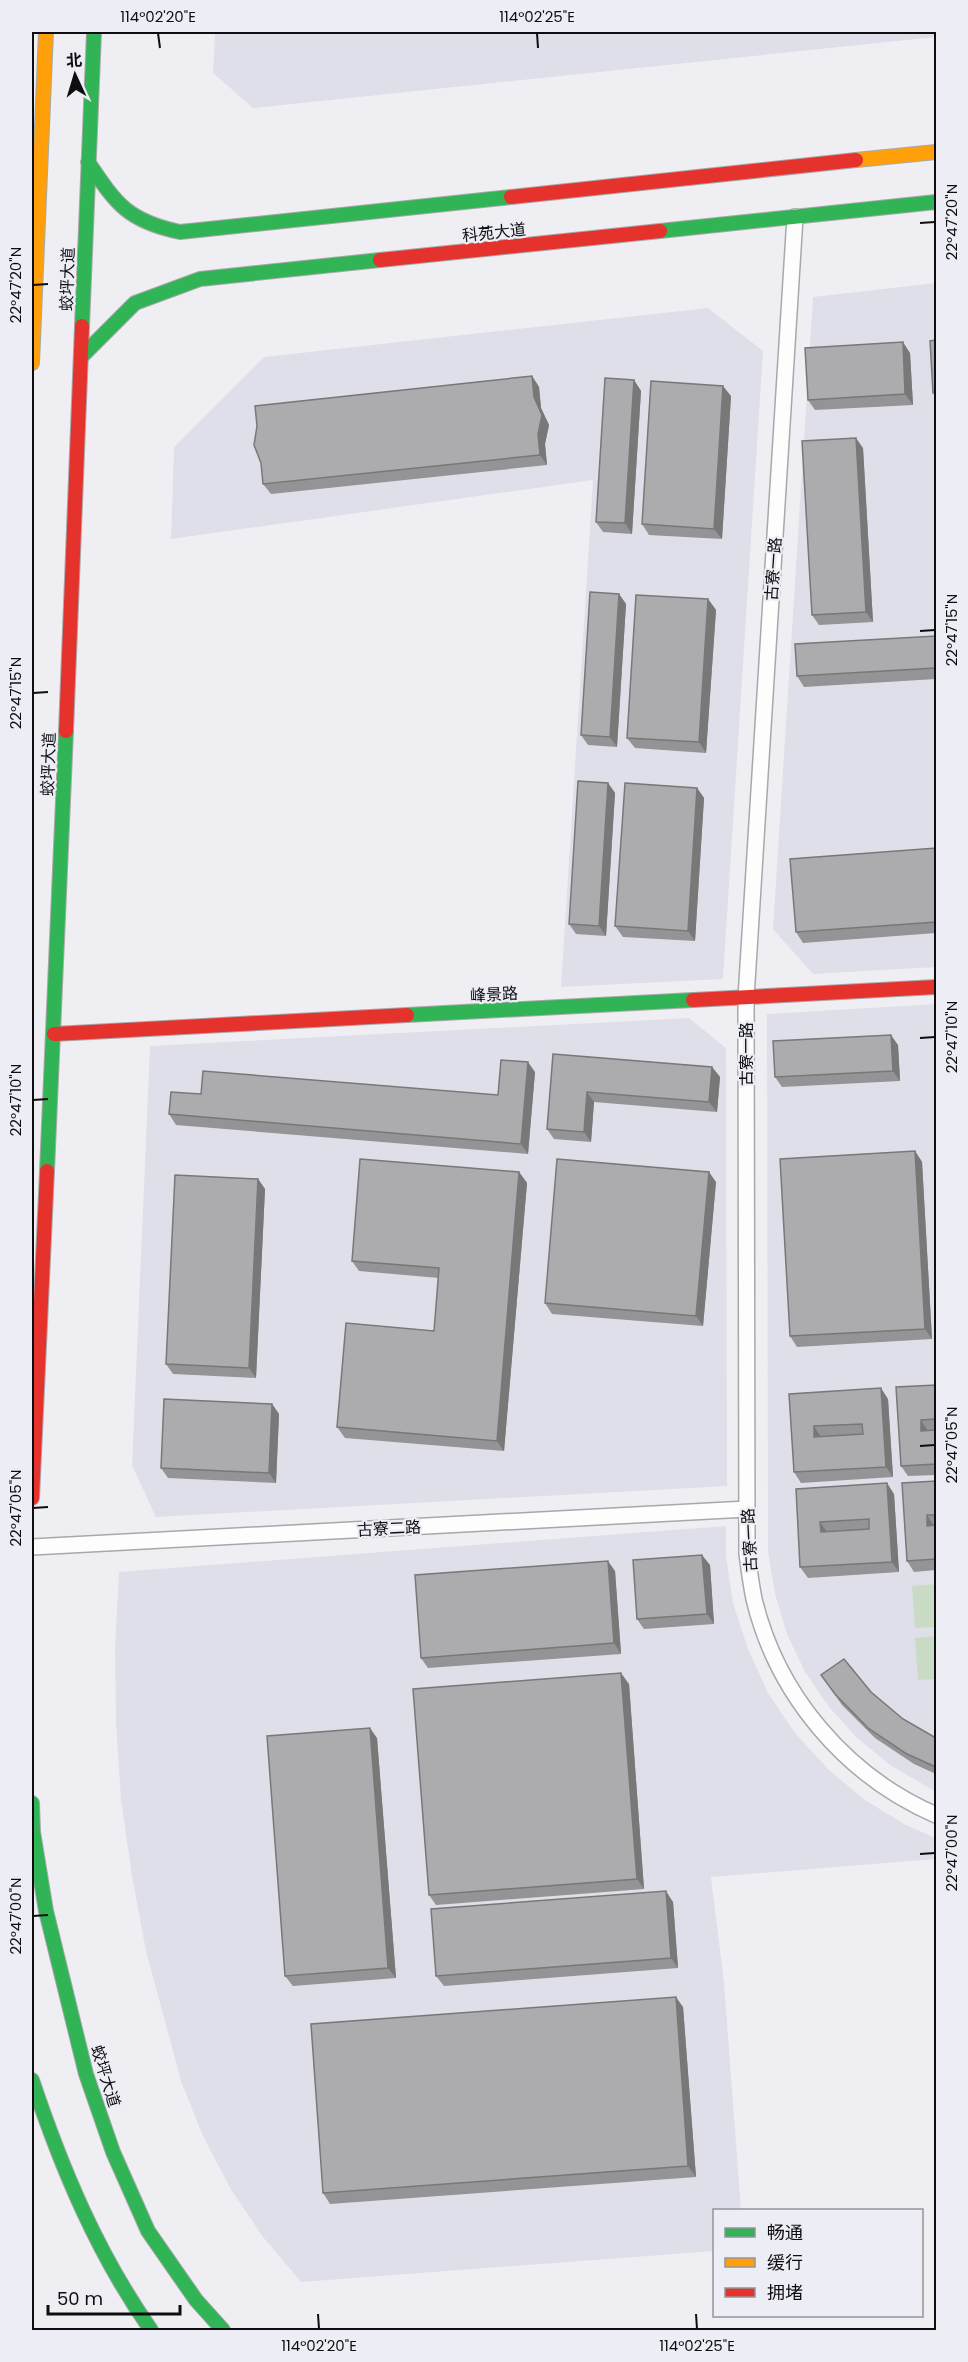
<svg xmlns="http://www.w3.org/2000/svg" width="968" height="2362" font-family="Poppins,'Noto Sans SC',sans-serif">
<style>
.built{fill:#dfdfe9}
.green{fill:#c9dbc5}
.lines{fill:none;stroke-linecap:round;stroke-linejoin:round}
.street-casing{stroke:#a8a8ab;stroke-width:18}
.fast-casing{stroke:#a8a8ab;stroke-width:16}
.slow-casing{stroke:#a8a8ab;stroke-width:16}
.jam-casing{stroke:#a8a8ab;stroke-width:16}
.street{stroke:#fdfdfd;stroke-width:15}
.fast{stroke:#30b455;stroke-width:14}
.slow{stroke:#ff9f0a;stroke-width:14}
.jam{stroke:#e5322d;stroke-width:14}
.wall{fill:#949395}
.shaded-wall{fill:#787879}
.building{fill:#acabad;stroke:#787879;stroke-width:1.5;fill-rule:evenodd}
.ticks{fill:none;stroke:#0e0e11;stroke-width:2}
.labels{text-anchor:middle;stroke-width:4.5;stroke-linejoin:round;paint-order:stroke}
.street-label{font-size:16px;fill:#0e0e11;stroke:#edeef5}
.neatline{fill:none;stroke:#0e0e11;stroke-width:2}
.ticks-label{font-size:15px;text-anchor:middle;fill:#0e0e11}
</style>
<rect width="100%" height="100%" fill="#efeff3"/>
<path class="built" d="M215,32H936V37L253,108L213,73Z
M936,283V967L813,974L773,929L813,297Z
M708,308L763,351L723,979L561,987L593,480L171,539L174,447L264,357Z
M936,1004V1792L890,1765L857,1738L829,1707L805,1672L787,1634L775,1594L768,1552L767,1014Z
M689,1018L726,1048L727,1486L156,1517L132,1465L150,1046Z
M726,1526V1556L733,1603L748,1649L768,1693L795,1733L828,1769L865,1800L906,1825L936,1838V1859L711,1877L724,1982L741,2210H714V2251L301,2282L263,2237L230,2188L203,2136L181,2081L146,1951L132,1876L121,1800L116,1724L115,1648L119,1572Z"/>
<path class="green" d="M936,1584V1627L915,1628L912,1586Z
M936,1636V1679L918,1680L915,1638Z"/>
<g class="lines">
<g class="street-casing">
<path id="street" d="M795,217L746,998L747,1554C749,1569 751,1584 754,1599C777,1695 846,1776 936,1815
M32,1547L747,1509"/>
</g>
<g class="fast-casing">
<path id="fast" d="M88,162C117,205 128,221 180,232L511,197
M660,231L936,202
M82,326L94,32
M81,357L135,303L200,279L380,260
M407,1015L693,1000
M47,1171L66,731
M32,1803L33,1832L46,1911L86,2074L113,2152L148,2231L196,2300L223,2330
M32,2080C62,2169 97,2253 151,2330"/>
</g>
<g class="slow-casing">
<path id="slow" d="M856,160L936,152
M32,363L46,32"/>
</g>
<g class="jam-casing">
<path id="jam" d="M511,197L856,160
M380,260L660,231
M66,731L82,326
M693,1000L936,987
M54,1034L407,1015
M32,1498L47,1171"/>
</g>
<use href="#street" class="street"/>
<use href="#fast" class="fast"/>
<use href="#slow" class="slow"/>
<use href="#jam" class="jam"/>
</g>
<path class="wall" d="M910,353L913,405L815,410L808,400Z
M532,376L539,387L541,408L549,425L545,444L547,465L271,494L263,484Z
M634,380L641,391L632,534L603,532L596,522Z
M731,396L722,539L649,535L642,524Z
M863,448L873,622L819,625L812,615Z
M619,594L626,604L617,747L588,745L581,735Z
M708,599L716,610L706,753L635,748L627,738Z
M936,636V679L804,687L797,676Z
M608,783L615,793L606,936L576,934L569,924Z
M697,788L704,798L695,941L623,937L615,926Z
M936,848V933L803,943L796,932Z
M898,1045L900,1081L782,1087L775,1077Z
M553,1054L712,1067L720,1077L717,1112L594,1102L591,1142L554,1139L547,1129Z
M535,1072L528,1154L176,1125L169,1114L201,1094L498,1095Z
M915,1151L922,1162L932,1339L797,1347L790,1336Z
M519,1172L527,1183L504,1451L345,1438L337,1427L434,1331L439,1278L359,1271L352,1261Z
M258,1179L265,1189L256,1378L173,1374L166,1364Z
M716,1182L703,1326L552,1314L545,1303Z
M936,1385V1475L908,1476L901,1466Z
M789,1394L888,1399L893,1477L801,1483L794,1472Z
M272,1404L279,1414L276,1483L168,1478L161,1468Z
M936,1481V1570L914,1572L907,1561Z
M796,1489L894,1494L899,1572L808,1578L800,1567Z
M710,1565L714,1624L644,1629L637,1619Z
M615,1571L621,1654L428,1668L421,1658Z
M821,1675L871,1692L903,1719L936,1738V1774L914,1764L875,1738L842,1705Z
M629,1684L644,1889L436,1905L429,1895Z
M377,1738L396,1978L293,1986L285,1976Z
M673,1902L678,1968L444,1986L436,1976Z
M683,2007L696,2177L330,2204L323,2193Z"/>
<path class="shaded-wall" d="M903,342L910,353L913,405L905,394Z
M532,376L539,387L541,408L549,425L545,444L547,465L540,455Z
M634,380L641,391L632,534L625,523Z
M723,386L731,396L722,539L714,529Z
M856,438L863,448L873,622L866,612Z
M619,594L626,604L617,747L610,737Z
M708,599L716,610L706,753L699,742Z
M608,783L615,793L606,936L599,926Z
M697,788L704,798L695,941L688,931Z
M891,1035L898,1045L900,1081L893,1071Z
M528,1062L535,1072L528,1154L521,1144Z
M712,1067L720,1077L717,1112L709,1102Z
M587,1092L594,1102L591,1142L584,1132Z
M915,1151L922,1162L932,1339L925,1329Z
M519,1172L527,1183L504,1451L497,1441Z
M709,1172L716,1182L703,1326L696,1316Z
M258,1179L265,1189L256,1378L249,1368Z
M881,1388L888,1399L893,1477L886,1467Z
M272,1404L279,1414L276,1483L269,1473Z
M921,1420L928,1431H921Z
M814,1426L821,1437H814Z
M887,1483L894,1494L899,1572L892,1562Z
M927,1515L934,1526H927Z
M820,1522L827,1532H821Z
M702,1555L710,1565L714,1624L707,1614Z
M608,1561L615,1571L621,1654L614,1643Z
M621,1673L629,1684L644,1889L637,1879Z
M370,1728L377,1738L396,1978L388,1968Z
M666,1891L673,1902L678,1968L671,1958Z
M676,1997L683,2007L696,2177L688,2166Z"/>
<path class="building" d="M936,340V393H933L930,341Z
M903,342L905,394L808,400L805,348Z
M532,376L534,397L542,415L538,434L540,455L263,484L261,463L254,445L257,426L255,406Z
M605,378L634,380L625,523L596,522Z
M651,381L723,386L714,529L642,524Z
M856,438L866,612L812,615L802,441Z
M590,592L619,594L610,737L581,735Z
M636,595L708,599L699,742L627,738Z
M936,636V668L797,676L795,644Z
M578,781L608,783L599,926L569,924Z
M625,783L697,788L688,931L615,926Z
M936,848V922L796,932L790,859Z
M891,1035L893,1071L775,1077L773,1041Z
M553,1054L712,1067L709,1102L587,1092L584,1132L547,1129Z
M501,1060L528,1062L521,1144L169,1114L171,1092L201,1094L203,1071L498,1095Z
M915,1151L925,1329L790,1336L780,1159Z
M360,1159L519,1172L497,1441L337,1427L346,1323L434,1331L439,1268L352,1261Z
M557,1159L709,1172L696,1316L545,1303Z
M175,1175L258,1179L249,1368L166,1364Z
M936,1385V1419L921,1420V1431L936,1430V1464L901,1466L896,1387Z
M881,1388L886,1467L794,1472L789,1394ZM862,1424L863,1434L814,1437V1426Z
M164,1399L272,1404L269,1473L161,1468Z
M936,1481V1515H927V1526L936,1525V1559L907,1561L902,1483Z
M887,1483L892,1562L800,1567L796,1489ZM869,1519V1529L821,1532L820,1522Z
M702,1555L707,1614L637,1619L633,1560Z
M608,1561L614,1643L421,1658L415,1575Z
M844,1659L871,1692L903,1719L936,1738V1767L907,1754L868,1728L835,1694L821,1675Z
M621,1673L637,1879L429,1895L413,1689Z
M370,1728L388,1968L285,1976L267,1736Z
M666,1891L671,1958L436,1976L431,1909Z
M676,1997L688,2166L323,2193L311,2024Z"/>
<path class="ticks" d="M158,33L160,48M537,33L538,48M920,223L935,222M33,285L48,284M920,631L935,630M33,693L48,692M920,1038L935,1037M33,1100L48,1099M920,1446L935,1445M33,1508L48,1507M920,1854L935,1853M33,1916L48,1915M318,2314L319,2329M696,2314L697,2329"/>
<g class="labels">
<g class="street-label">
<text transform="translate(494 232) rotate(-6)" y="6">科苑大道</text>
<text transform="translate(67 279) rotate(-88)" y="6">蛟坪大道</text>
<text transform="translate(773 569) rotate(-86)" y="6">古寮一路</text>
<text transform="translate(48 764) rotate(-88)" y="6">蛟坪大道</text>
<text transform="translate(494 994) rotate(-3)" y="6">峰景路</text>
<text transform="translate(746 1054) rotate(-90)" y="6">古寮一路</text>
<text transform="translate(389 1528) rotate(-3)" y="6">古寮二路</text>
<text transform="translate(749 1540) rotate(-93)" y="6">古寮一路</text>
<text transform="translate(106 2076) rotate(73)" y="6">蛟坪大道</text>
</g>
</g>
<rect width="968" height="2362" fill="none" stroke="#edeef5" stroke-width="66"/>
<rect x="713" y="2209" width="210" height="108" fill="#edeef5" stroke="#94949a" stroke-width="1.5"/>
<rect x="725" y="2228" width="30" height="9" fill="#30b455" stroke="#94949a" stroke-width="1.5"/>
<text x="767" y="2239" font-size="18" fill="#0e0e11">畅通</text>
<rect x="725" y="2258" width="30" height="9" fill="#ff9f0a" stroke="#94949a" stroke-width="1.5"/>
<text x="767" y="2269" font-size="18" fill="#0e0e11">缓行</text>
<rect x="725" y="2288" width="30" height="9" fill="#e5322d" stroke="#94949a" stroke-width="1.5"/>
<text x="767" y="2299" font-size="18" fill="#0e0e11">拥堵</text>
<g transform="translate(75 75) rotate(356)" stroke="#edeef5" stroke-width="4.5" paint-order="stroke">
<path d="M0-4.5L10 22L0 15L-10 22Z" fill="#0e0e11"/>
<text y="-9" font-size="16" font-weight="bold" text-anchor="middle" fill="#0e0e11">北</text>
</g>
<path d="M48 2305v9h132v-9" fill="none" stroke="#0e0e11" stroke-width="3"/>
<text x="57" y="2305" font-size="18" fill="#0e0e11" stroke="#edeef5" stroke-width="4.5" paint-order="stroke">50 m</text>
<rect x="33" y="33" width="902" height="2296" class="neatline"/>
<g class="ticks-label">
<text x="158" y="22">114°02'20"E</text>
<text x="537" y="22">114°02'25"E</text>
<text transform="translate(952 222) rotate(-90)" y="5">22°47'20"N</text>
<text transform="translate(16 285) rotate(-90)" y="5">22°47'20"N</text>
<text transform="translate(952 630) rotate(-90)" y="5">22°47'15"N</text>
<text transform="translate(16 693) rotate(-90)" y="5">22°47'15"N</text>
<text transform="translate(952 1037) rotate(-90)" y="5">22°47'10"N</text>
<text transform="translate(16 1100) rotate(-90)" y="5">22°47'10"N</text>
<text transform="translate(952 1445) rotate(-90)" y="5">22°47'05"N</text>
<text transform="translate(16 1508) rotate(-90)" y="5">22°47'05"N</text>
<text transform="translate(952 1853) rotate(-90)" y="5">22°47'00"N</text>
<text transform="translate(16 1916) rotate(-90)" y="5">22°47'00"N</text>
<text x="319" y="2351">114°02'20"E</text>
<text x="697" y="2351">114°02'25"E</text>
</g>
</svg>
